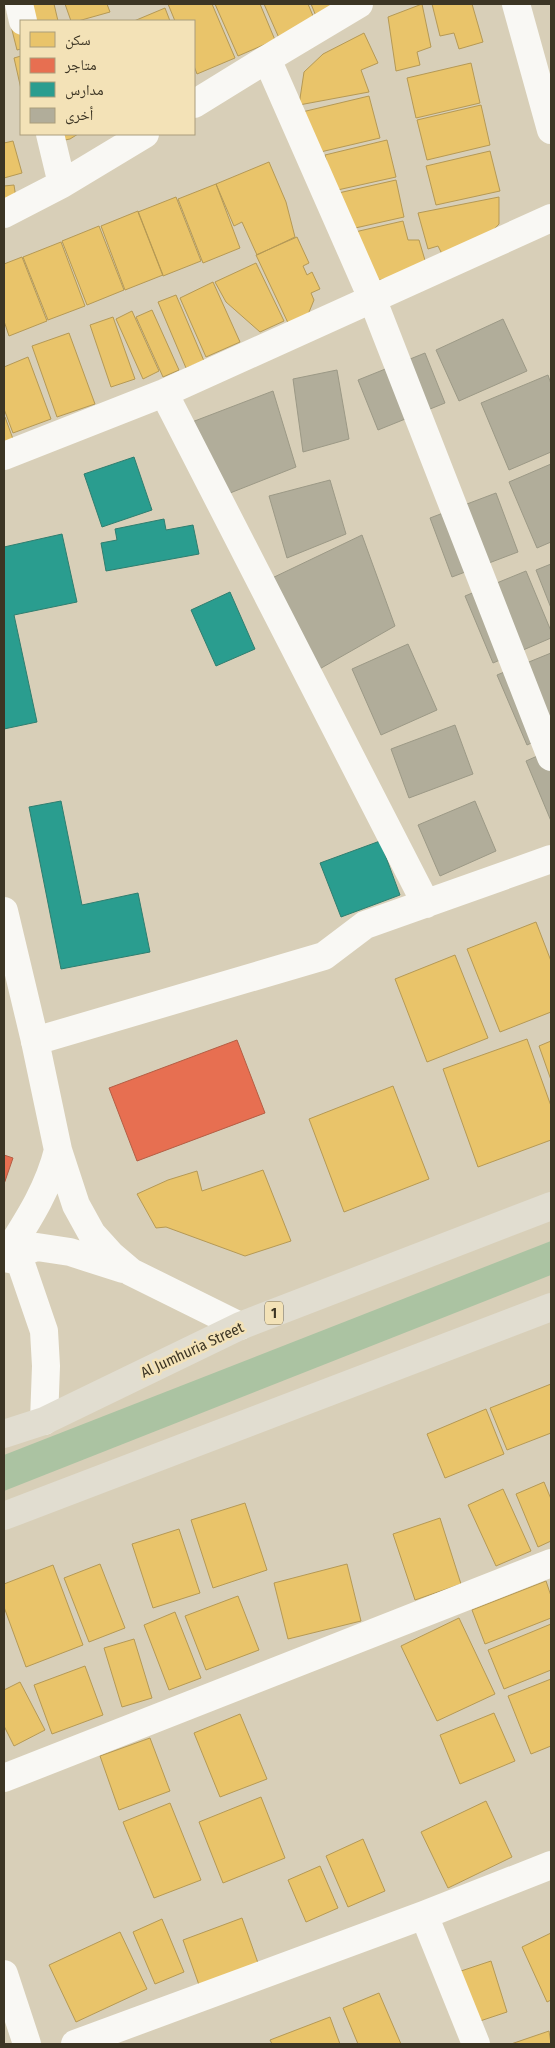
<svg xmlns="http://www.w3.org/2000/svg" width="555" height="2048" font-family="'Fira Sans Condensed','Noto Naskh Arabic',sans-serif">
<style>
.green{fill:#abc3a2}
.homes{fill:#e9c46a;stroke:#b59955}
.shops{fill:#e76f51;stroke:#b45e44}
.schools{fill:#2a9d8f;stroke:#2f7e6f}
.building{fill:#b1ad9a;stroke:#9c9986}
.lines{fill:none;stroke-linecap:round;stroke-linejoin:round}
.minor{stroke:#f9f8f4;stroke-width:28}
.tertiary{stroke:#f9f8f4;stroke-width:28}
.primary{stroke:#e1ddd0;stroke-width:28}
.labels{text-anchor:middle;stroke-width:5;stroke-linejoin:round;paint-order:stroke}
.shield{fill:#f3e2b7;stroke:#736950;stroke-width:1}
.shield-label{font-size:14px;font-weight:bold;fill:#3c3524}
.street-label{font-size:15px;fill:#3c3524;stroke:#f3e2b7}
</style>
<rect width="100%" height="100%" fill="#d8cfb8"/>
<path class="green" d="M551,1241V1275L4,1491V1455Z"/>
<path class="homes" d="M31,4H54L58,21H21V49L17,50L7,10Z
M65,4H107L110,12L78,21H71Z
M168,4H212L235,58L197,74L194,66V21H175Z
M215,4H260L275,40L238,56Z
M264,4H308L316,23L279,38Z
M311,4H355L318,21Z
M422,4L431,47L417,52L420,65L396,71L388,17Z
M432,4H472L483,42L459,49L454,33L440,36Z
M165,8L170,21H134Z
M364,33L378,63L361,70L369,92L299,105L304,72L323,54Z
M21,56V89L14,58Z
M471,63L480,103L416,118L407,78Z
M369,96L380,138L312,154L302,112Z
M481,105L490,145L427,160L417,120Z
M43,134H78L70,139L45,144Z
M387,140L396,177L333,191L325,155Z
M13,141L22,173L4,178V143Z
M490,151L500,191L436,205L426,166Z
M269,162L286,202L295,237L257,255L242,222L234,226L216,184Z
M396,180L404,217L342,231L334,194Z
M216,184L240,248L203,263L178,199Z
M14,185L19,218L4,228V186Z
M176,197L201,261L163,276L138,212Z
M499,197V224L484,240L442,254L438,246L428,249L418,213Z
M138,211L163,275L125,290L101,226Z
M403,221L408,240H419L427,267L355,287L346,234Z
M99,226L124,290L87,305L62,241Z
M297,237L309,263L303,266L307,275L312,272L320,289L311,293L314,300L307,317L289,325L256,255Z
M61,242L85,306L48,320L23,257Z
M22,257L47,321L9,336L4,321V264Z
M256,263L284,321L260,332L226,302L215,282Z
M213,282L240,342L206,357L180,298Z
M176,295L204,361L186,368L158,302Z
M152,310L179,370L163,377L136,317Z
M132,311L159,371L143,379L116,319Z
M113,317L135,379L111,387L90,325Z
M69,333L95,404L57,417L32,346Z
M28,357L51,419L13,433L4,409V367Z
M5,417L13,439L4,442V418Z
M536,922L551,961V1012L500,1032L467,949Z
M455,955L488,1038L427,1062L395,979Z
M527,1039L551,1106V1140L478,1167L443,1069Z
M551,1041V1080L539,1046Z
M393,1086L429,1179L344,1212L309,1119Z
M263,1170L291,1241L245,1256L166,1227L156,1228L137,1194L168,1180L197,1171L202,1191Z
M551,1384V1433L507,1450L490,1408Z
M486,1409L504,1454L445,1478L427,1434Z
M544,1482L551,1499V1541L538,1547L516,1494Z
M503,1489L531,1551L496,1566L468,1505Z
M245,1503L267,1570L213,1588L191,1520Z
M440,1518L461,1584L415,1600L393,1534Z
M179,1529L200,1593L153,1608L132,1544Z
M100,1564L125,1628L89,1642L64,1578Z
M347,1564L361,1621L288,1639L274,1583Z
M53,1565L83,1645L26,1667L4,1607V1584Z
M546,1581L551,1596V1618L485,1644L472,1610Z
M238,1596L259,1650L206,1670L185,1616Z
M175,1612L201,1678L169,1690L144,1625Z
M459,1618L495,1694L437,1721L401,1646Z
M551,1624V1670L504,1689L488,1650Z
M134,1639L152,1698L122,1707L104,1648Z
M85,1666L103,1715L52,1734L34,1685Z
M551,1679V1746L531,1754L508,1696Z
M20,1682L45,1730L14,1746L4,1726V1690Z
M494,1713L515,1761L460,1784L440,1735Z
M240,1714L267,1779L220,1797L194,1733Z
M150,1738L170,1791L119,1810L100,1756Z
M261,1797L285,1858L223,1883L199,1822Z
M486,1801L512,1857L448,1888L421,1832Z
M170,1803L201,1880L154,1898L123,1822Z
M363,1839L385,1891L348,1907L326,1856Z
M320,1866L338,1908L306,1922L288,1880Z
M242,1918L258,1963L199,1985L183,1940Z
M162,1919L184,1972L155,1984L133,1932Z
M120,1932L147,1989L76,2022L49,1965Z
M551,1933V2000L547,2002L522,1947Z
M491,1961L507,2012L474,2023L458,1972Z
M379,1993L401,2044H358L343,2008Z
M330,2017L340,2044H272L270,2040Z
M549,2031L551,2044H511Z"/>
<path class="shops" d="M237,1040L265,1113L137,1161L109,1088Z
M4,1155L13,1158L4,1184Z"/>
<path class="schools" d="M134,457L152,510L102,527L84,474Z
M164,519L166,530L193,525L199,554L106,571L101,543L117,540L115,529Z
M62,534L77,602L14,615L37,722L4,729V547Z
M230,592L255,649L216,666L191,610Z
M61,801L82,905L138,893L150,952L61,969L29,807Z
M380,841L400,895L341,917L320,863Z"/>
<path class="building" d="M503,319L527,371L459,401L436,350Z
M425,353L445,403L378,430L358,380Z
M337,370L349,439L303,452L293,379Z
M548,375L551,384V452L509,470L481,403Z
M273,391L296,467L225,495L192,422Z
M551,464V542L537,548L509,482Z
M330,480L346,534L287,558L269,496Z
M496,493L518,552L452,577L430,518Z
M362,535L395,626L316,671L268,580Z
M551,564V608L536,570Z
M526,571L551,631V638L493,663L465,596Z
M408,644L437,710L381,735L352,669Z
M551,653V734L527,745L497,675Z
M455,725L473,774L409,798L391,749Z
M551,750V821L526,761Z
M475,801L496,851L440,876L418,825Z"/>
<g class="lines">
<path class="minor" d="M19,4L23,21
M359,4L267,59L372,298L551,757
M516,4L551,130
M194,104L267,59
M50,134L62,184
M4,214L62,184L145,134
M164,393L426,904
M4,456L164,393L551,218
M35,1041L324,956L365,925L551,859
M4,1778L551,1563
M424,1915L476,2044
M4,1974L27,2044
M75,2044L424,1915L551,1865"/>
<path class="tertiary" d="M4,911L35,1041L58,1150L76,1205L92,1234L111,1255L131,1272L240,1326
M4,1258L20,1261L44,1331L46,1366L44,1421
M4,1258L37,1247L70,1252L123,1269
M4,1258C26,1223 48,1191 58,1150"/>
<path class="primary" d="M4,1434L44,1421L240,1326L551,1206
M4,1516L551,1307"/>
</g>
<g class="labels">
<rect class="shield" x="265" y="1301.5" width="18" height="23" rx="4"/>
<g class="shield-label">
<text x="274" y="1318">1</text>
</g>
<g class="street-label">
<text transform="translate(192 1350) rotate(-25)" y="5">Al Jumhuria Street</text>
</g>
</g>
<rect width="555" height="2048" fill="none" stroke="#3c3524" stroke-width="10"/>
<rect x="20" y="20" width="175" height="115" fill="#f3e2b7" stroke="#aa9d7c"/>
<rect x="30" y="32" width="25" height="15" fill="#e9c46a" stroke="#aa9d7c"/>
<text x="65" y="45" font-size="15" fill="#3c3524">سكن</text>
<rect x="30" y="58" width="25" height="15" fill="#e76f51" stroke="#aa9d7c"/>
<text x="65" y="70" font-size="15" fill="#3c3524">متاجر</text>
<rect x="30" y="82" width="25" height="15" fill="#2a9d8f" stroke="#aa9d7c"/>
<text x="65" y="95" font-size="15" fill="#3c3524">مدارس</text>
<rect x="30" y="108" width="25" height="15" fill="#b1ad9a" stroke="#aa9d7c"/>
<text x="65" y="120" font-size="15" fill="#3c3524">أخرى</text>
</svg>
